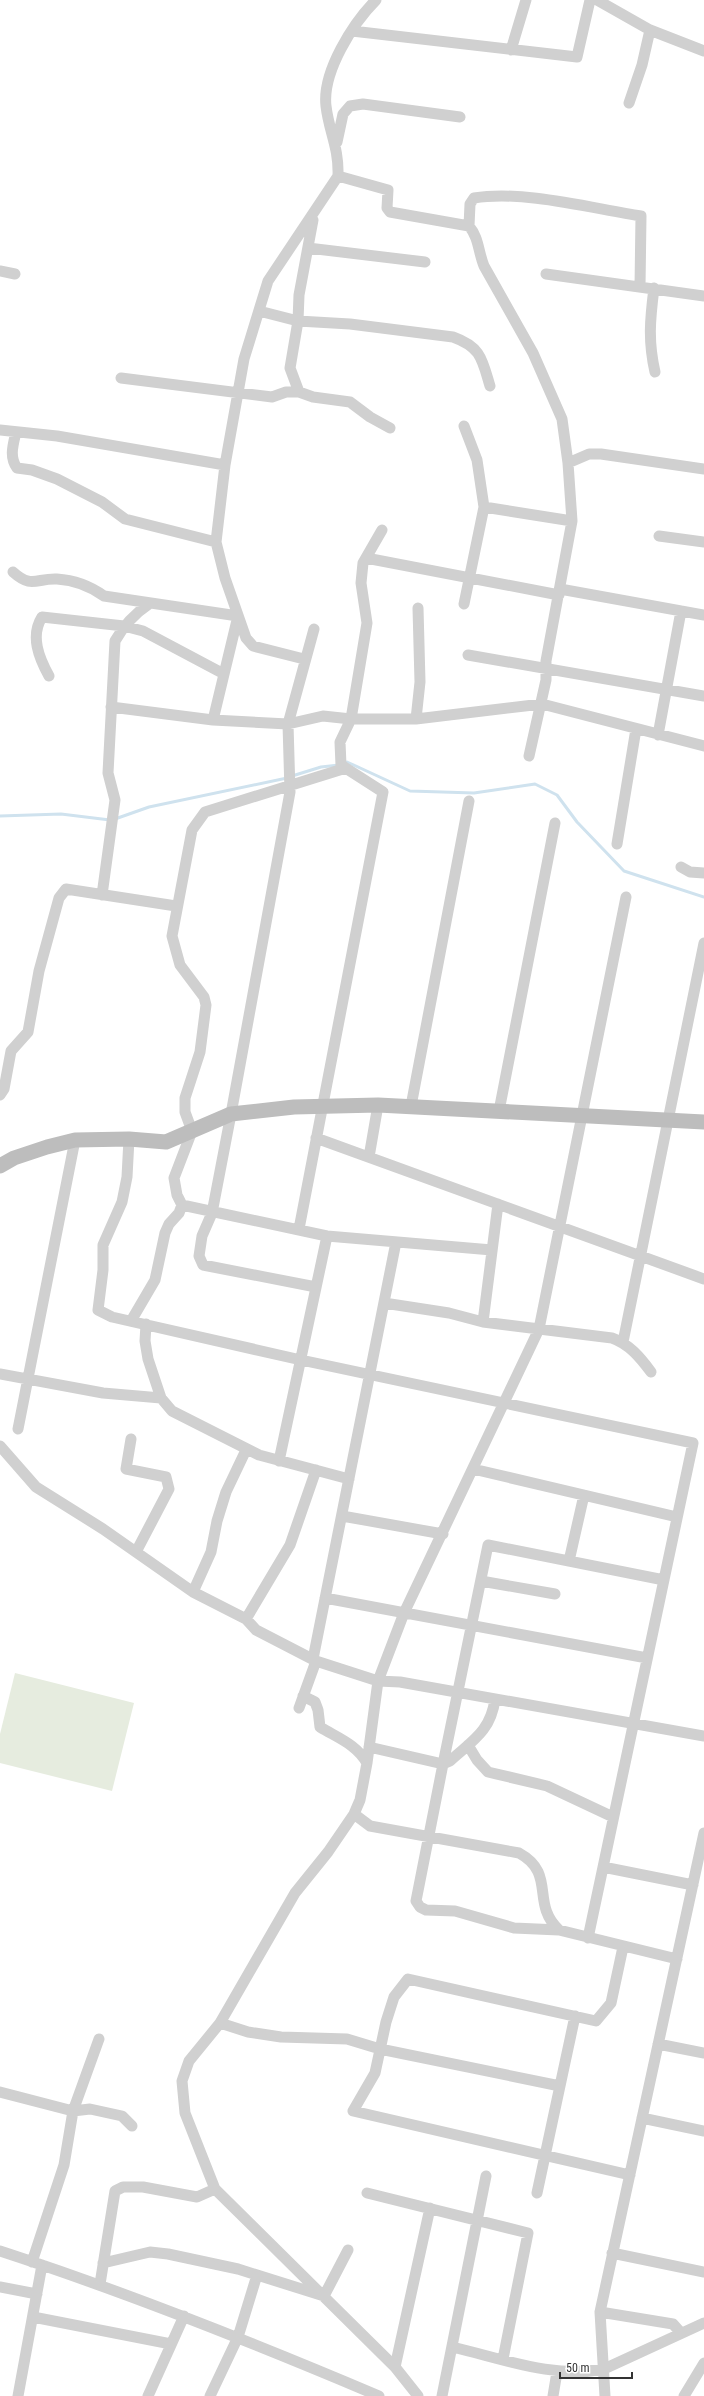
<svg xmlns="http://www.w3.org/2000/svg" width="704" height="2396" font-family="'Roboto Condensed',sans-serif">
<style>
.green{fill:#e6ecdf}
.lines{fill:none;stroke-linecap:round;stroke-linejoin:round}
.stream{stroke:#cfe2ee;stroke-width:3}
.street{stroke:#d0d0d0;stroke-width:11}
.secondary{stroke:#bdbdbd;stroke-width:15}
</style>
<rect width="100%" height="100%" fill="#fff"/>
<path class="green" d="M15,1673L134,1703L112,1791L0,1763V1734Z"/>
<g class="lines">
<path class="stream" d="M344,764L347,762L410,791L474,793L535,784L557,795L577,822L624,871L704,897
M292,776L321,767L339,765
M0,816L61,814L110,820
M115,819L149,807L287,778"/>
<path class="street" d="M597,0L650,30L704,51
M352,31L577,57L590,0
M511,50L526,0
M629,103L642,65L650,30
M337,142L343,114L350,106L363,104L460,117
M338,176L388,190L387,208L390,212L469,226C479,238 478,251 484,266L533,353L562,419L568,463L572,521L546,661V680L529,756
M469,226L470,204L474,198C524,190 590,208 641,216L640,287
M308,248L425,262
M0,271L15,274
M546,274L704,296
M654,288C650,320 648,341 655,372
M259,311L298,321L350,324L453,337C481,347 482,359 490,386
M121,378L272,397L286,392H299L313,397L350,402L370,417L390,428
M299,392L290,368L298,321L299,295L313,220
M0,430L57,436L225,465
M16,432C13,445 9,457 17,468L32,470L57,479L102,502L125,519L216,542
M568,463L589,454H601L704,469
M484,507L572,521
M659,536L704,542
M366,558L559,595
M13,572C32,589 36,578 57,579C74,580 90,586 104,596L238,616L213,720
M560,589L704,615
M464,604L484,507L477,460L464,426
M314,629L288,724L290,792L231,1114L212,1213L202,1236L199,1256L203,1265L316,1287
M468,655L704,696
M304,659L253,646L246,638L225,578L216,542L225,465L244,359L268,281L338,176C339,147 329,132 326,106C322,72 353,23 376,0
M49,676C39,658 30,636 42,617L124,626L143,631L224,674
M111,707L213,720L288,724L323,716L351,719H416L542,704L704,746
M416,719L420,682L418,608
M658,735L681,611
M617,844L636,729
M681,867L690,872L704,873
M102,895L115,800L108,773L115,641C124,625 134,614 149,604
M0,1095L4,1089L11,1051L28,1032L39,971L59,898L66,889L176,906
M411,1106L469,801
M499,1111L555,823
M316,1138L704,1279
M129,1139L127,1177L122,1202L103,1245V1270L98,1310L112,1317L301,1360L693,1443L588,1938
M369,1157L378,1105
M182,1205L327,1236L492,1250
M299,1229L383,792L341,765L340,742L351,719L367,623L361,583L363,563L382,530
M384,1303L449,1313L483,1322L612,1338C629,1344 640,1357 651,1372
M131,1321L155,1280L165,1233L169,1224L179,1213L182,1205L177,1195L174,1178L192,1131L185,1112V1098L200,1052L206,1005L204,997L180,965L172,936L192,830L205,812L346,768
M483,1322L498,1204
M146,1324L145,1341L148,1359L161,1398L172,1411L259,1455L349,1479
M623,1342L704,943
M0,1374L103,1393L161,1398
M18,1429L75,1140
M131,1439L126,1469L166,1477L169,1489L136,1552
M0,1446L36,1487L103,1529L193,1592L246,1619L256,1630L316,1661L378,1681L400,1682L704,1736
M279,1461L327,1236
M473,1469L677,1517
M342,1516L443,1534
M569,1561L584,1495
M481,1581L555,1594
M193,1592L211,1552L217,1521L226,1492L246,1450
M325,1598L647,1658
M246,1619L290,1545L316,1470
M313,1659L396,1242
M303,1696L315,1702L318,1710L320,1727C338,1738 356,1744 367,1763
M495,1699C491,1731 472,1741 450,1761L443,1764L416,1901L420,1907L426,1910L455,1911L514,1928L559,1930
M299,1708L316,1661
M468,1745L477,1760L488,1772L547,1786L613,1817
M369,1747L443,1764L488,1545L664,1580
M354,1814L370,1826L519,1853C557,1874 530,1903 559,1930L677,1959
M603,1867L693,1885
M623,1947L611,2003L596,2021L408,1979L394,1997L386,2022L375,2073L353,2111L630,2175
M220,2023L248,2032L281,2037L347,2039L380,2049L560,2086
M658,2044L704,2053
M0,2092L73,2111L90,2109L122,2116L132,2126
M642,2118L704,2131
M367,2193L528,2233L503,2359
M537,2193L575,2016
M0,2251C129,2293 254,2343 379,2396
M612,2253L704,2272
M32,2262L64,2165L73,2111L99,2039
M103,2263L150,2252L168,2254L238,2269L324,2296L348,2250
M100,2284L115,2191L123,2187H143L197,2197L215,2189
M0,2287L37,2294
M600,2312L673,2324L681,2333
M33,2317L171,2344
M452,2347C501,2358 553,2379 604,2369L704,2323
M395,2367L430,2208
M18,2396L42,2265
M148,2396L184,2316
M210,2396L238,2337L257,2275
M418,2396L395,2367L215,2189L185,2113L182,2081L189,2061L220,2023L295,1893L328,1852L354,1814L360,1800L367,1763L378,1681L404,1613L539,1329L626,897
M442,2396L486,2176
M553,2396L557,2372
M605,2396L600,2312L704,1833
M684,2396L704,2363"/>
<path class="secondary" d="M0,1166L14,1158L47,1147L75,1140L129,1139L166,1142L231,1114L294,1107L378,1105L704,1122"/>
</g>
<path d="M560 2372v6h72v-6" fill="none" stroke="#333333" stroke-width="2"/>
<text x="566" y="2372" font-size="12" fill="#333333" stroke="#ffffff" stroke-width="3" paint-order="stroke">50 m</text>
</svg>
